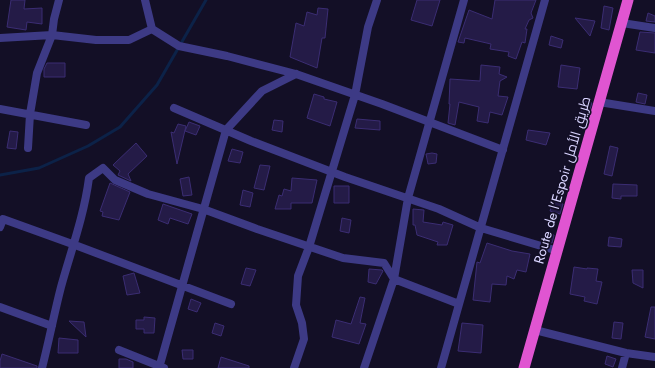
<svg xmlns="http://www.w3.org/2000/svg" width="655" height="368" font-family="Jost,Cairo,sans-serif">
<style>
.lines{fill:none;stroke-linecap:round;stroke-linejoin:round}
.stream{stroke:#0c2248;stroke-width:3}
.building{fill:#241b47;stroke:#3b2d73}
.minor{stroke:#3d3a85;stroke-width:8}
.trunk{stroke:#e055d1;stroke-width:11}
.labels{text-anchor:middle;stroke-width:3.5;stroke-linejoin:round;paint-order:stroke}
.street-label{font-size:14px;fill:#d9d4ff;stroke:#130f26}
</style>
<rect width="100%" height="100%" fill="#130f26"/>
<g class="lines">
<path class="stream" d="M0,175L39,168L88,146L120,127L157,85L206,0"/>
</g>
<path class="building" d="M11,0H25L24,9L42,8V24L27,22L26,30L7,27Z
M417,0H440L432,26L411,20Z
M495,0H536L531,13L533,18L529,20L525,29H527L525,43L522,42L516,59L508,56L509,52L490,49L491,44L465,38L464,43L458,42L469,10L492,19Z
M604,6L613,8L609,30L601,28Z
M318,8L328,9L325,38H322L317,68L290,57L296,23L304,26L307,12L317,15Z
M648,13L655,16V22L646,21Z
M575,18L595,21L590,36Z
M640,32L655,33V53L636,50Z
M551,36L563,40L561,48L549,45Z
M47,63H65V77H44V69Z
M481,65L500,67L499,74L507,77L500,81L498,96L508,97L502,115L490,112L488,123L477,121L479,107L459,102L455,125L448,123L450,104H449L450,79L480,81Z
M561,65L580,68L577,89L558,87Z
M638,93L647,95L645,104L636,102Z
M314,94L324,97V99L337,102L330,126L307,118Z
M584,101L592,103L587,118L580,117Z
M357,119L380,121V130L355,128Z
M274,120L283,121L282,132L272,130Z
M189,122L200,126L196,135L185,131Z
M178,124L186,126L177,164L171,132L174,133Z
M528,130L550,133L546,145L526,140Z
M10,131L18,132L16,149L7,148Z
M136,143L147,156L128,174L131,181L118,175L120,171L113,165Z
M610,146L618,148L612,176L604,174Z
M232,149L243,152L240,163L228,161Z
M432,153L437,154L436,163L428,164L426,154Z
M260,165L270,166L264,190L254,188Z
M189,177L192,195L183,196L180,179Z
M292,178L317,180L312,203H291V209H275L279,195L282,196L284,189L291,191Z
M110,183L130,192L119,220L102,216L103,212L100,211Z
M613,184L637,185V196H621V199L612,198Z
M334,186H349V203H334Z
M243,190L253,193L250,207L240,205Z
M553,201L563,204L560,214L550,211Z
M163,204L192,214L188,224L170,218L168,224L158,220Z
M413,209L424,210L423,222L442,225L443,222L453,225L447,245H437L438,242L417,235L415,225H413Z
M342,218L351,220L349,233L340,231Z
M545,233L554,235L552,243L543,241Z
M609,237L622,239L621,247L608,246Z
M487,243L512,251L530,254L526,272L517,270L514,279L507,276L506,285L492,284L490,302L473,300L477,262L480,263Z
M574,267L587,269V268L598,269L596,281L602,282L597,304L584,301L585,297L570,294Z
M246,268L256,270L250,286L241,284Z
M369,269L382,270L383,271L376,284L368,282Z
M632,270H643V288L633,283Z
M134,273L140,293L127,295L123,276Z
M360,297L365,298L360,323L366,324L359,344L332,337L336,320L351,324Z
M191,299L201,303L197,312L188,309Z
M651,307H655V339L645,337Z
M144,317L155,318L154,333H144V329H136V320H144Z
M69,321L84,322L86,337Z
M614,322L623,323L621,339L612,338Z
M215,323L224,326L221,336L212,333Z
M462,323L483,325L481,353L458,351Z
M59,338L78,340V353H58Z
M182,350H193V359H183Z
M2,354L37,366V368H0V361Z
M607,356L616,359L613,367L605,364Z
M221,357L249,366V368H218Z
M119,359H126L133,362V368H119Z"/>
<g class="lines">
<path class="minor" d="M145,0L152,29L179,46L227,56L296,74L382,104L503,150
M622,23L655,28
M0,38L52,35L96,40H129L152,29
M599,102L655,111
M174,108L251,141L345,177L439,209L481,228L558,251
M0,109L86,125
M28,148L30,114L37,73L52,35L54,19L59,0
M0,227L3,219L75,245L231,304
M0,307L52,326
M535,330L626,353L655,357
M119,350L164,368
M42,368C49,341 54,314 61,287C71,251 84,216 89,178L103,168L115,180L148,194L203,209L257,229L343,258L384,263L394,279L459,304
M159,368L226,130L262,91L296,74
M294,368L304,339L302,323L296,305L298,276L309,247L355,95L368,27L377,0
M364,368L394,279L408,198L464,0
M441,368L545,0
M622,368L626,353"/>
<path class="trunk" d="M524,368L628,0"/>
</g>
<g class="labels">
<g class="street-label">
<text transform="translate(562 180) rotate(-74)" y="5">Route de l’Espoir طريق الأمل</text>
</g>
</g>
</svg>
